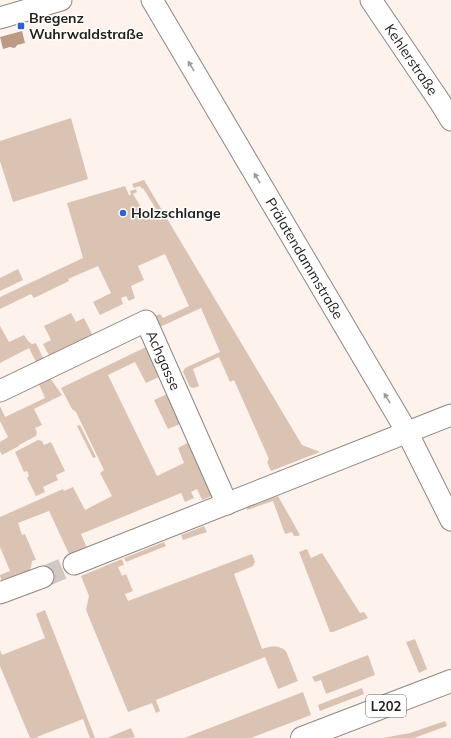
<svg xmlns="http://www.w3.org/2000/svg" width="451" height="738" font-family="Mulish,sans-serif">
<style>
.green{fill:#dbc3b4}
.water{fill:#bc9a85}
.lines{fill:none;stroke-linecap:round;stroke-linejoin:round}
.minor-tunnel{stroke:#d1c8c3;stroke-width:21;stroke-dasharray:21 10;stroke-linecap:butt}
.minor-casing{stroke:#8f8680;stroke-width:23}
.major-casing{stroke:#8f8680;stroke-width:24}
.minor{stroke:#fff;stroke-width:21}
.major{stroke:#fff;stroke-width:22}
.oneway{fill:#9c9b99}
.poi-dot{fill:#3161d1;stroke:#fff;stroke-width:1.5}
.labels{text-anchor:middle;stroke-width:3;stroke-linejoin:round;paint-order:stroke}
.shield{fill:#fff;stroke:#656361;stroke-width:1}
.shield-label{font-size:13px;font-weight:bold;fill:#23201d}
.poi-label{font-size:14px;font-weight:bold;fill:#23201d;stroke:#fff;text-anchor:start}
.street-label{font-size:14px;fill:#23201d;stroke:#fff}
</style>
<rect width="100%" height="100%" fill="#fdf2ec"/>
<path class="green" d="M71,118L88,179L13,202L0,161V141Z
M144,180L302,445L320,452L271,471L267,462L269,459L234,380L230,382L219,357L193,369L199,386L194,388L190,387L183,372L185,368L220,352L201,308L160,327L155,316L160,314L163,318L189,306L165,254L138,266L144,280L131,286L135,298L129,301L126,296L121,298L123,304L100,315L93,302L111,293L98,266L68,279L69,281L34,298L31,294L0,309V297L83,258L67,203L125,186L129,195H131L130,191L136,189L137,192L133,194L146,215L156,209L143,188L142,189L140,186L134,188L132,184Z
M18,269L23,280L0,291V278Z
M71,313L76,322L84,318L93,336L50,357L43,344L51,340L44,326Z
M0,326L9,342L24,335L28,341L32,344L36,343L44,360L37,364L29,348L0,363Z
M146,347L159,377L146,383L135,362L108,375L157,476L184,463L178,448L189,442L211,491L212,496L202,500L197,489L191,492L194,498L185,502L181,493L81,534L87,548L70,556L49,511L18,523L22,535L25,534L36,560L32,561L31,567L30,570L3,580H1L0,575L10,571L0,547V517L63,489L64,491L73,487L85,510L112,496L100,473L104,470L76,412L72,409L61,388Z
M48,375L62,395L34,409L42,425L35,428L37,432L36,436L19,445V446L2,455L0,451V442L8,437L0,421V406L5,417L45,398L37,380Z
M167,394L180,424L168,429L154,400Z
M80,425L96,457L93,458L77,426Z
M38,440L42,441L44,445L51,442L65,471L56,475L58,480L43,487L45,492L36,496L27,478L29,476L27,471L24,472L15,452Z
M278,496L300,535L298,536H294L292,532L285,534L273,501L247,510V508Z
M204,526L207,532L183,540L181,535Z
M164,542L166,546L126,562L124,558Z
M307,549L311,558L322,553L360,613L364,612L368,618L333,632H330L299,552Z
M252,554L255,562L253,566L234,574L262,649C271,646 278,645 286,651L298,681L278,689L265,657L156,700L160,711L156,713L152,703L128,712L86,610L89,596L81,576L122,559L124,565L118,567L122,576L126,574L133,591L125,594L128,601Z
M45,610L95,738H90L83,719L37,737V738H30L0,666V650L2,655L45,638L36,614Z
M415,639L427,669L419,673L406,642Z
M368,655L375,675L326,694L321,680L315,682L312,677Z
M362,688L364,694L320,711L318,705Z
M303,692L311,715L251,738H184Z
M445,721L447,726L414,738H383L410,733Z
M131,728L135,737L131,738H107Z"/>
<path class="water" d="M22,31L25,43L17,45L16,47L14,48L10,47L3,49L0,37Z"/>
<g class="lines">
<path class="minor-tunnel" d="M43,577L74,564"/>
<g class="minor-casing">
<g id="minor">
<path id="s1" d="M152,0L407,432L451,520"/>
<path id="s2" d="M371,0L440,102L451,120"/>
<path d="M0,18L61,0"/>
<path id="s3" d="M0,391L146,321L227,504"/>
<path d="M74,564L451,415"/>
<path d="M0,593L43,577"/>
</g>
</g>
<g class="major-casing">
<path id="major" d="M302,738L451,681"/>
</g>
<use href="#minor" class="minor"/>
<use href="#major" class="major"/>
</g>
<defs><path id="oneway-solid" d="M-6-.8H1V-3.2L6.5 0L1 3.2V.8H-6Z"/></defs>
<g class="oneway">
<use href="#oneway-solid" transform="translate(191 66) rotate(-121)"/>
<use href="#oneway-solid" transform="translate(257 178) rotate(-121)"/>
<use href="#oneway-solid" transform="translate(387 398) rotate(-121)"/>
</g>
<g class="poi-dot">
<rect x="17" y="22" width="8" height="8" rx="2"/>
<circle cx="123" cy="213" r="4"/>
</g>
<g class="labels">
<rect class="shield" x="366" y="695" width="40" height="22" rx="3"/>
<g class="shield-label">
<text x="386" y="711">L202</text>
</g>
<g class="poi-label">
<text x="29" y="23">Bregenz<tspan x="29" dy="16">Wuhrwaldstraße</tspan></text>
<text x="131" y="218">Holzschlange</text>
</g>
<g class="street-label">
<text dy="5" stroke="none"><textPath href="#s2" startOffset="72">Kehlerstraße</textPath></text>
<text dy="5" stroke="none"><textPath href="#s1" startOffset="300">Prälatendammstraße</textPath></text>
<text dy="5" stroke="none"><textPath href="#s3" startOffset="205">Achgasse</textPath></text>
</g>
</g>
</svg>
